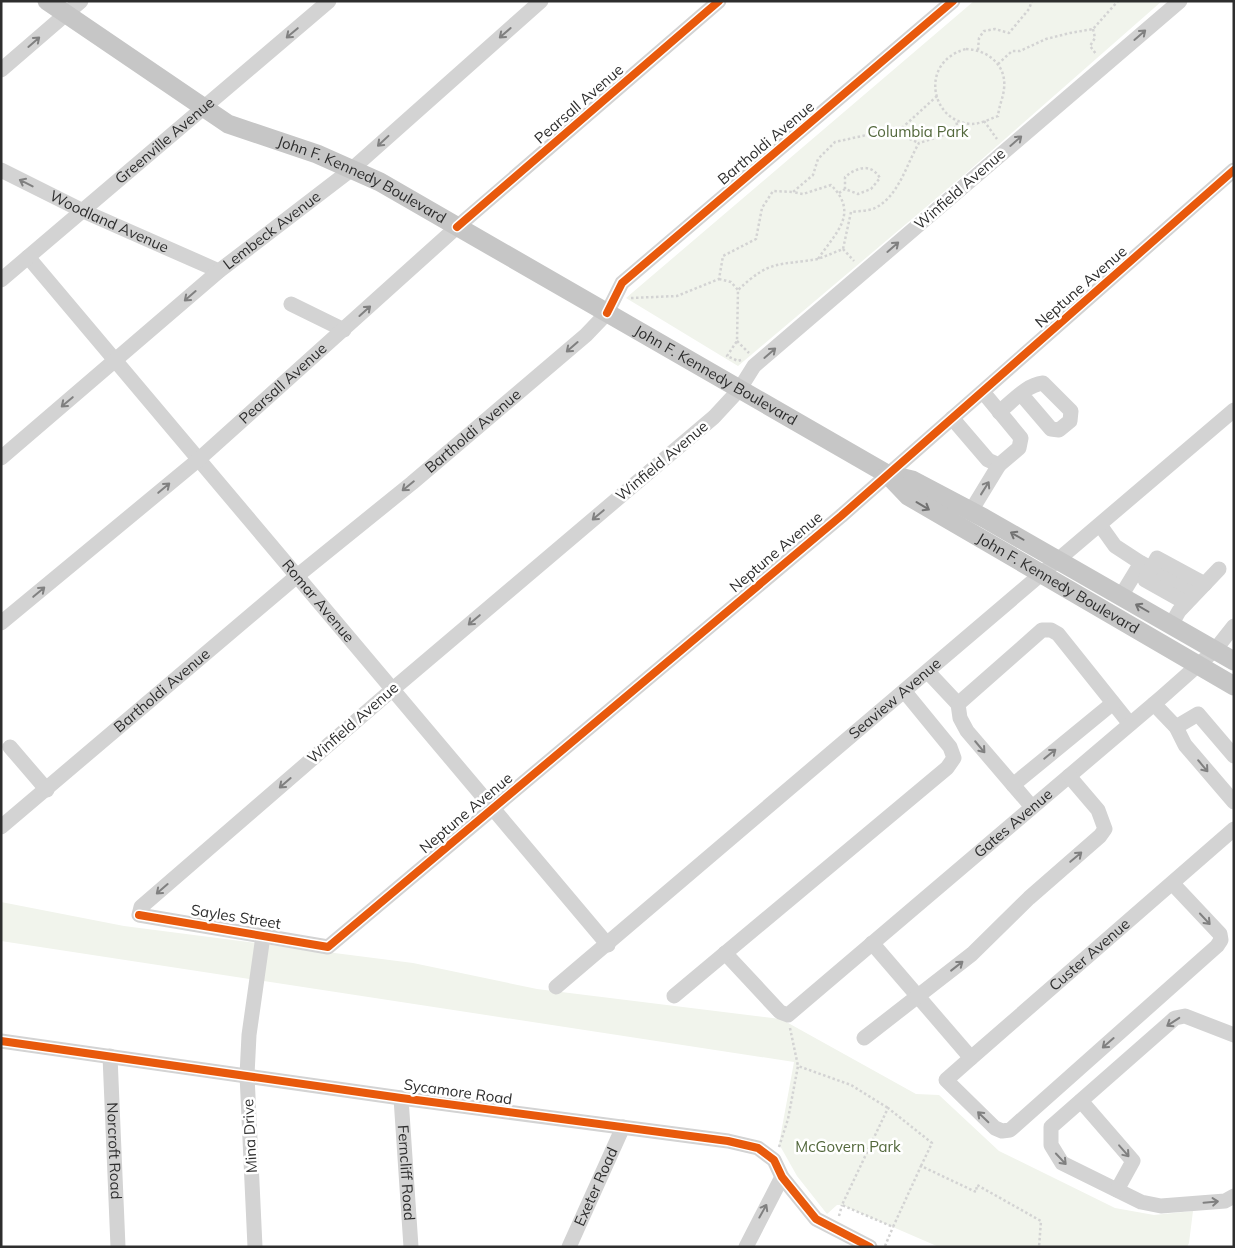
<svg xmlns="http://www.w3.org/2000/svg" width="1235" height="1248" font-family="Mulish,sans-serif">
<style>
.green{fill:#f1f4ec}
.lines{fill:none;stroke-linecap:round;stroke-linejoin:round}
.path{stroke:#d3d3d3;stroke-width:2.5;stroke-dasharray:2.5 2.5;stroke-linecap:butt}
.minor{stroke:#d3d3d3;stroke-width:15}
.major{stroke:#c6c6c6;stroke-width:19}
.cycleway-casing{stroke:#fff;stroke-width:11}
.cycleway{stroke:#e8590c;stroke-width:8}
.oneway{stroke:#808080}
.oneway2{stroke:#727272}
.labels{text-anchor:middle;stroke-width:5;stroke-linejoin:round;paint-order:stroke}
.street-label{font-size:15px;fill:#2e2e2e;stroke:#fff}
.park-label{font-size:15px;fill:#53683c;stroke:#fff}
</style>
<rect width="100%" height="100%" fill="#fff"/>
<path class="green" d="M974,1H1162L964,175L738,366L626,298Z
M1,902L124,926L413,963L537,989L781,1019L916,1094L939,1095L999,1151L1115,1208L1154,1215L1193,1211L1189,1243L1187,1247H939L842,1205H837L827,1214L797,1176L779,1144L794,1062L1,941Z"/>
<g class="lines">
<path class="path" d="M1093,29L1095,38L1090,46L1096,54
M966,49C988,50 1007,65 1004,89C1003,98 999,106 998,116C990,119 980,124 972,124C931,123 918,62 966,49Z
M978,50L979,38L984,31L995,29L1009,33L1029,9L1032,1
M998,64L1012,51H1020L1046,39L1070,33L1093,29L1118,1
M937,96L903,127L835,142L818,159L813,175L793,192L803,194L831,185C860,214 835,233 818,259L843,249L851,212C858,211 869,211 875,208C899,196 906,165 919,143L948,134L957,125L956,120
M984,121L997,139
M903,127L905,137L919,143
M839,193L845,189L858,194L871,189L880,178C871,163 857,167 845,177V189
M843,249L854,261
M719,279L731,282L738,290
M631,298L677,296L719,279L723,256L756,239L762,208L773,191L793,192
M737,341L749,353
M741,360L738,361L727,356L737,341L738,290C771,259 777,266 818,259
M790,1028L798,1066
M779,1147L788,1119L798,1066L851,1085L888,1108
M921,1166L932,1143L888,1108L842,1205L893,1227L921,1166L976,1192L977,1185L1041,1221L1039,1247
M839,1216L842,1205
M885,1246L893,1227"/>
<g class="minor">
<path d="M1180,1L754,366L739,390L714,417L393,689L141,907L139,915L328,947L841,516L1234,170"/>
<path d="M1,70L81,1"/>
<path id="s1" d="M1,170L83,211L219,271"/>
<path id="s2" d="M28,257L608,945"/>
<path id="s3" d="M1,280L329,1"/>
<path d="M291,304L344,330"/>
<path d="M999,412C1013,401 1026,385 1043,383L1071,411L1070,421L1059,430L1051,429L1021,394"/>
<path d="M952,418L988,460L999,465L1019,448L1021,438L983,392"/>
<path id="s4" d="M1,458L219,271L352,169L541,1"/>
<path d="M971,511L999,465"/>
<path d="M1100,525L1115,546L1141,563"/>
<path d="M1121,596L1141,563L1196,592"/>
<path d="M1186,603L1145,580L1157,558L1205,584"/>
<path id="s5" d="M1,623L198,460L457,227L719,1"/>
<path d="M1171,625L1179,611L1219,569"/>
<path d="M928,672L958,704L1042,630H1051L1058,634L1130,724"/>
<path d="M958,704L960,718L967,731L1032,807"/>
<path d="M1154,704L1176,727L1185,745L1234,802"/>
<path d="M1176,727L1198,714L1234,756"/>
<path d="M10,747L47,790"/>
<path d="M1013,785L1113,703"/>
<path id="s6" d="M1,827L297,576L412,483L586,335L607,313L622,283L953,1"/>
<path id="s7" d="M1172,883L1220,934L1221,940L1217,946L1010,1130L1002,1131L995,1128L946,1080L971,1058L1234,829"/>
<path d="M872,943L971,1058"/>
<path id="s8" d="M725,953L780,1012L788,1015L1162,697L1215,650L1234,626"/>
<path id="s9" d="M556,987L1234,410"/>
<path d="M674,996L947,768L954,758L950,747L905,692"/>
<path d="M1234,1035L1185,1016L1175,1018L1051,1127V1145L1062,1163L1141,1202L1161,1206L1225,1201L1234,1196"/>
<path d="M864,1038L972,954L1029,898L1100,836L1105,829L1098,810L1069,776"/>
<path d="M1,1041L401,1098L728,1141L758,1148L774,1160L782,1177L816,1219L870,1247"/>
<path id="s10" d="M110,1056L118,1247"/>
<path id="s11" d="M401,1098L411,1247"/>
<path d="M1081,1101L1133,1161L1117,1190"/>
<path d="M255,1247L247,1075L249,1035L263,936"/>
<path id="s12" d="M569,1247L623,1127"/>
<path d="M746,1247L782,1177"/>
</g>
<g class="major">
<path id="s13" d="M47,1L228,124L317,154L380,182L887,474L912,480L984,518L1234,661"/>
<path id="s14" d="M887,474L908,496L1234,686"/>
</g>
<g class="cycleway-casing">
<path id="cycleway" d="M457,227L719,1
M607,313L622,283L953,1
M139,915L328,947L841,516L1234,170
M1,1041L401,1098L728,1141L758,1148L774,1160L782,1177L816,1219L870,1247"/>
</g>
<use href="#cycleway" class="cycleway"/>
</g>
<defs><path id="oneway-shaft" d="M-6 0H5M1.5-3L5.5 0L1.5 3" fill="none" stroke-width="1.6" stroke-linecap="round" stroke-linejoin="round" transform="scale(1.25)"/></defs>
<g class="oneway">
<use href="#oneway-shaft" transform="translate(292 33) rotate(140)"/>
<use href="#oneway-shaft" transform="translate(505 33) rotate(139)"/>
<use href="#oneway-shaft" transform="translate(1140 35) rotate(-41)"/>
<use href="#oneway-shaft" transform="translate(34 42) rotate(-41)"/>
<use href="#oneway-shaft" transform="translate(383 141) rotate(137)"/>
<use href="#oneway-shaft" transform="translate(1016 141) rotate(-41)"/>
<use href="#oneway-shaft" transform="translate(26 183) rotate(-153)"/>
<use href="#oneway-shaft" transform="translate(893 247) rotate(-41)"/>
<use href="#oneway-shaft" transform="translate(190 296) rotate(139)"/>
<use href="#oneway-shaft" transform="translate(365 311) rotate(-42)"/>
<use href="#oneway-shaft" transform="translate(572 347) rotate(139)"/>
<use href="#oneway-shaft" transform="translate(770 353) rotate(-41)"/>
<use href="#oneway-shaft" transform="translate(67 402) rotate(140)"/>
<use href="#oneway-shaft" transform="translate(408 486) rotate(141)"/>
<use href="#oneway-shaft" transform="translate(164 488) rotate(-40)"/>
<use href="#oneway-shaft" transform="translate(985 488) rotate(-58)"/>
<use href="#oneway-shaft" transform="translate(598 515) rotate(140)"/>
<use href="#oneway-shaft" transform="translate(39 592) rotate(-40)"/>
<use href="#oneway-shaft" transform="translate(474 620) rotate(140)"/>
<use href="#oneway-shaft" transform="translate(980 747) rotate(50)"/>
<use href="#oneway-shaft" transform="translate(1050 754) rotate(-39)"/>
<use href="#oneway-shaft" transform="translate(1203 766) rotate(50)"/>
<use href="#oneway-shaft" transform="translate(285 783) rotate(139)"/>
<use href="#oneway-shaft" transform="translate(1076 857) rotate(-40)"/>
<use href="#oneway-shaft" transform="translate(162 889) rotate(139)"/>
<use href="#oneway-shaft" transform="translate(1205 919) rotate(47)"/>
<use href="#oneway-shaft" transform="translate(957 966) rotate(-38)"/>
<use href="#oneway-shaft" transform="translate(1173 1022) rotate(147)"/>
<use href="#oneway-shaft" transform="translate(1108 1043) rotate(139)"/>
<use href="#oneway-shaft" transform="translate(983 1117) rotate(-136)"/>
<use href="#oneway-shaft" transform="translate(1124 1151) rotate(49)"/>
<use href="#oneway-shaft" transform="translate(1061 1159) rotate(47)"/>
<use href="#oneway-shaft" transform="translate(1211 1202) rotate(-5)"/>
<use href="#oneway-shaft" transform="translate(763 1211) rotate(-61)"/>
</g>
<g class="oneway2">
<use href="#oneway-shaft" transform="translate(923 506) rotate(31)"/>
<use href="#oneway-shaft" transform="translate(1017 536) rotate(-150)"/>
<use href="#oneway-shaft" transform="translate(1142 608) rotate(-150)"/>
</g>
<g class="labels">
<g class="street-label">
<text transform="translate(579 104) rotate(-41)" y="5">Pearsall Avenue</text>
<text dy="5" stroke="none"><textPath href="#s3" startOffset="215">Greenville Avenue</textPath></text>
<text transform="translate(766 143) rotate(-40)" y="5">Bartholdi Avenue</text>
<text dy="5" stroke="none"><textPath href="#s13" startOffset="364">John F. Kennedy Boulevard</textPath></text>
<text transform="translate(960 189) rotate(-41)" y="5">Winfield Avenue</text>
<text dy="5" stroke="none"><textPath href="#s1" startOffset="120">Woodland Avenue</textPath></text>
<text dy="5" stroke="none"><textPath href="#s4" startOffset="354">Lembeck Avenue</textPath></text>
<text transform="translate(1081 287) rotate(-41)" y="5">Neptune Avenue</text>
<text dy="5" stroke="none"><textPath href="#s13" startOffset="769">John F. Kennedy Boulevard</textPath></text>
<text dy="5" stroke="none"><textPath href="#s5" startOffset="370">Pearsall Avenue</textPath></text>
<text dy="5" stroke="none"><textPath href="#s6" startOffset="616">Bartholdi Avenue</textPath></text>
<text transform="translate(662 461) rotate(-40)" y="5">Winfield Avenue</text>
<text transform="translate(776 552) rotate(-40)" y="5">Neptune Avenue</text>
<text dy="5" stroke="none"><textPath href="#s14" startOffset="204">John F. Kennedy Boulevard</textPath></text>
<text dy="5" stroke="none"><textPath href="#s2" startOffset="450">Romar Avenue</textPath></text>
<text dy="5" stroke="none"><textPath href="#s6" startOffset="211">Bartholdi Avenue</textPath></text>
<text dy="5" stroke="none"><textPath href="#s9" startOffset="445">Seaview Avenue</textPath></text>
<text transform="translate(353 723) rotate(-41)" y="5">Winfield Avenue</text>
<text transform="translate(466 813) rotate(-40)" y="5">Neptune Avenue</text>
<text dy="5" stroke="none"><textPath href="#s8" startOffset="385">Gates Avenue</textPath></text>
<text transform="translate(236 917) rotate(9)" y="5">Sayles Street</text>
<text dy="5" stroke="none"><textPath href="#s7" startOffset="635">Custer Avenue</textPath></text>
<text transform="translate(458 1092) rotate(8)" y="5">Sycamore Road</text>
<text transform="translate(250 1136) rotate(-93)" y="5">Mina Drive</text>
<text dy="5" stroke="none"><textPath href="#s10" startOffset="95">Norcroft Road</textPath></text>
<text dy="5" stroke="none"><textPath href="#s11" startOffset="75">Ferncliff Road</textPath></text>
<text dy="5" stroke="none"><textPath href="#s12" startOffset="66">Exeter Road</textPath></text>
</g>
<g class="park-label">
<text x="918" y="137">Columbia Park</text>
<text x="848" y="1152">McGovern Park</text>
</g>
</g>
<rect width="1235" height="1248" fill="none" stroke="#2e2e2e" stroke-width="5"/>
</svg>
